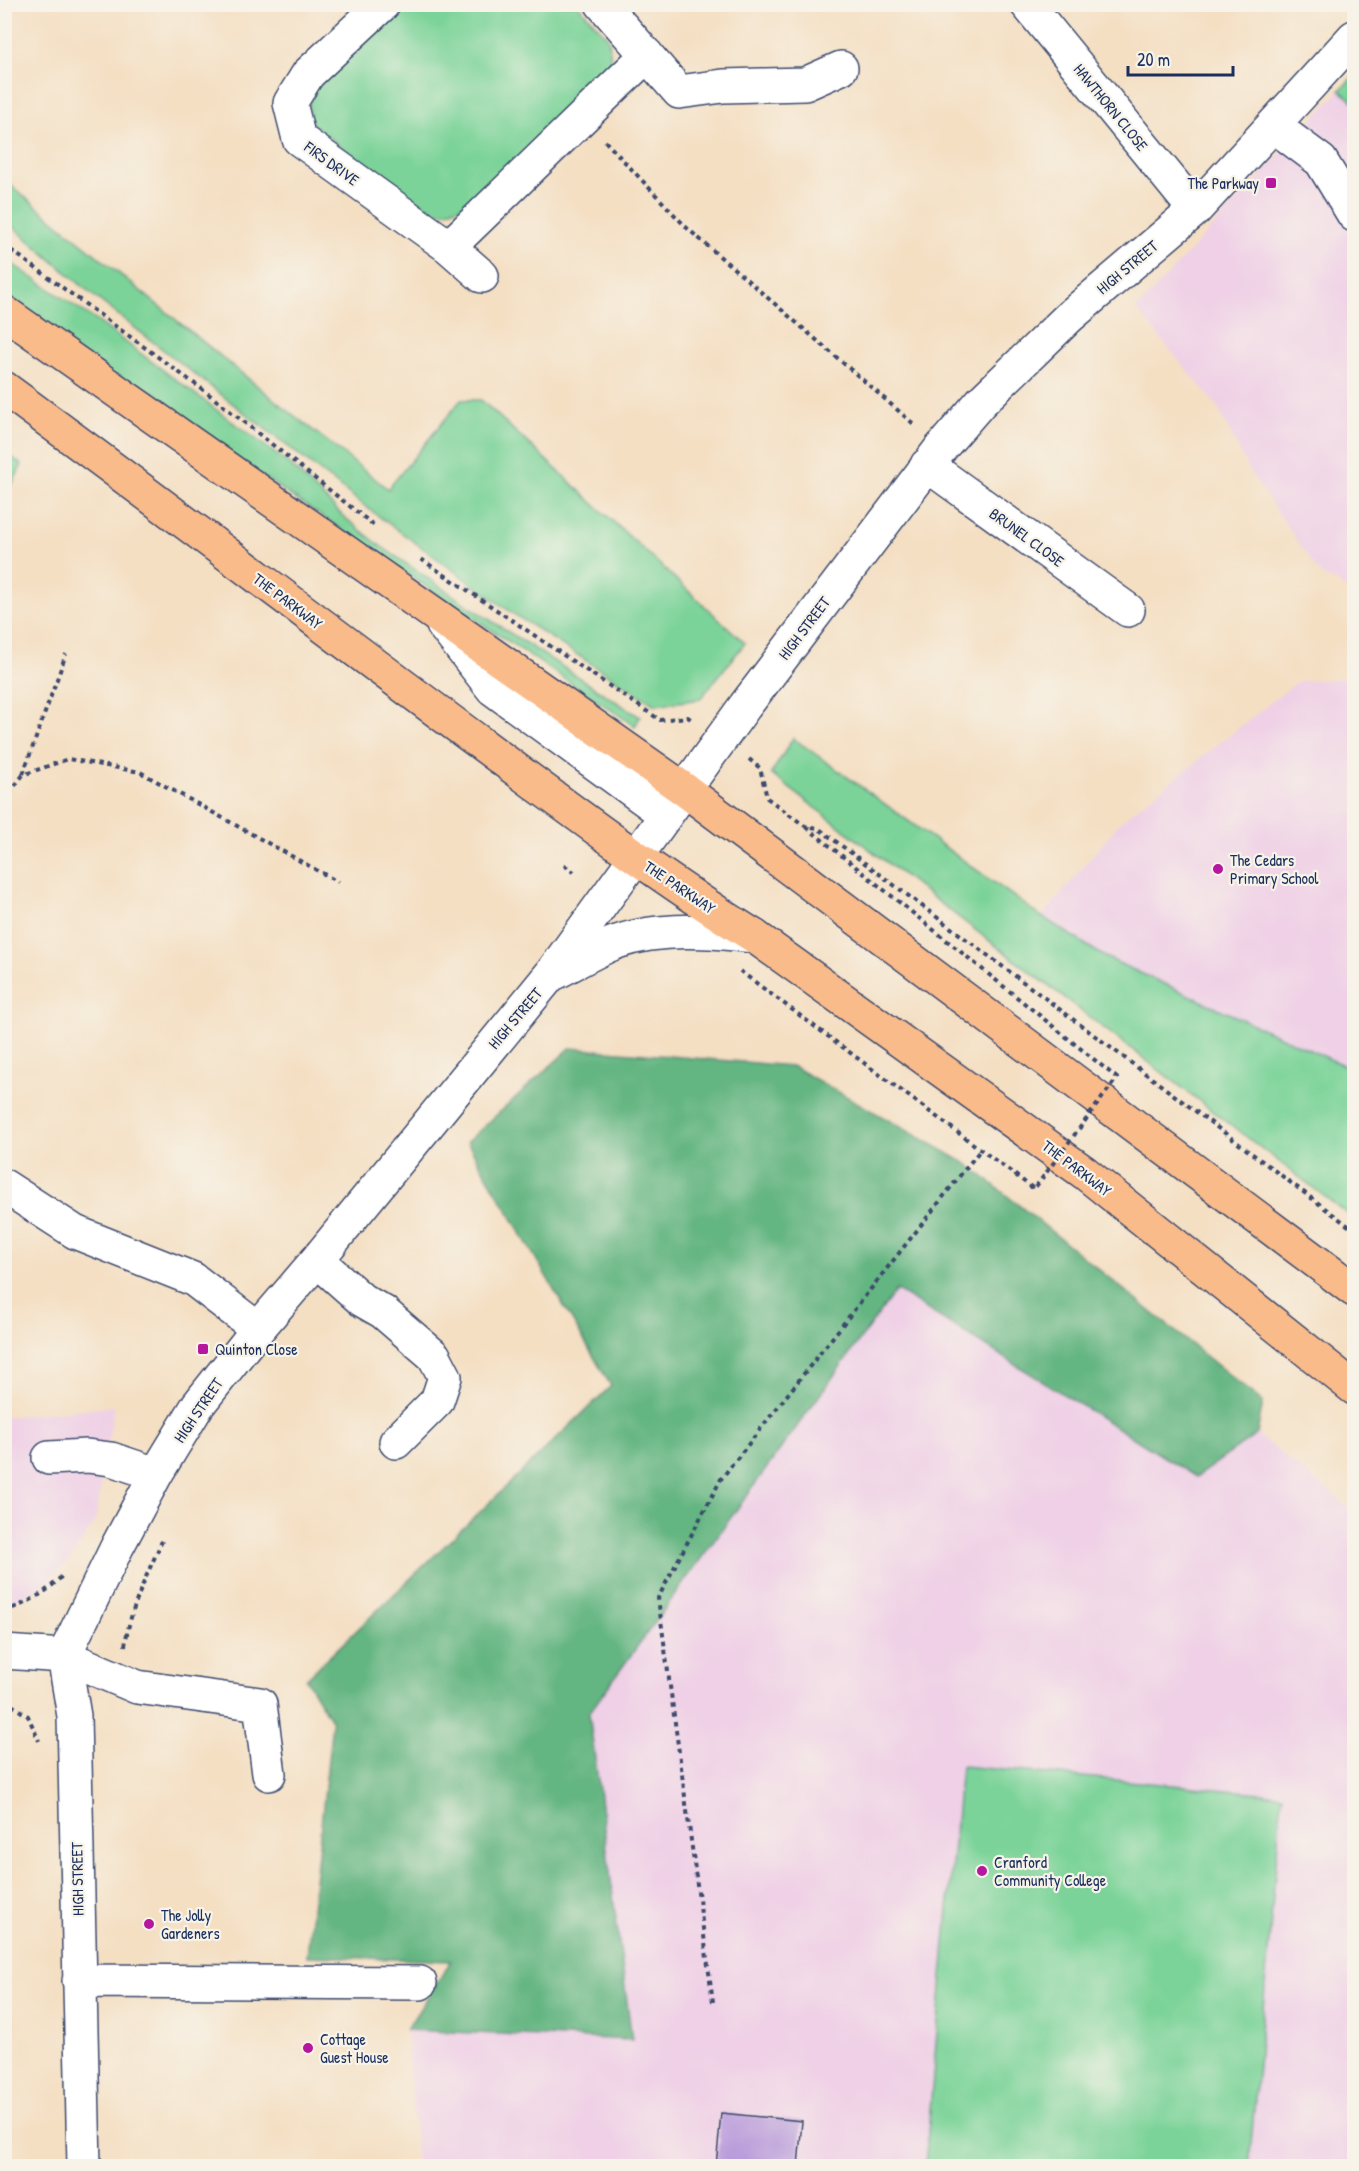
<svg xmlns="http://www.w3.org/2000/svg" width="1359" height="2171" font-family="'Patrick Hand',sans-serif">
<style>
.built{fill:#efd0e6}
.green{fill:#7bd399;stroke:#4b817c;stroke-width:1.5}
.forest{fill:#64b581;stroke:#407270;stroke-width:1.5}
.building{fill:#b696da}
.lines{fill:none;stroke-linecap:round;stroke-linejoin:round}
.minor-casing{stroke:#3c496d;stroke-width:36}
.highway-casing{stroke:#3c496d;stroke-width:36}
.path{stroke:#3c496d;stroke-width:4;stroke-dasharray:4.5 4.5;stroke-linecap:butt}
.minor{stroke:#fff;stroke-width:33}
.highway{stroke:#fabb8b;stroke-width:33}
.path-bridge{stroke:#3c496d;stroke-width:4;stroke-dasharray:4.5 4.5;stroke-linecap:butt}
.poi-dot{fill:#b5179e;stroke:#f7f3e8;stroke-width:2}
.labels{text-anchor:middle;stroke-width:4.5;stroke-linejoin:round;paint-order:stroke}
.street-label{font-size:16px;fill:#1b2f5e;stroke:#f7f3e8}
.poi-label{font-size:16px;fill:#1b2f5e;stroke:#f7f3e8;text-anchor:start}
</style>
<rect width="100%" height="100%" fill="#f7f3e8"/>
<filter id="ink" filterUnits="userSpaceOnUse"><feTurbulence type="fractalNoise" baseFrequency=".0167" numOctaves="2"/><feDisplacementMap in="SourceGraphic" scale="12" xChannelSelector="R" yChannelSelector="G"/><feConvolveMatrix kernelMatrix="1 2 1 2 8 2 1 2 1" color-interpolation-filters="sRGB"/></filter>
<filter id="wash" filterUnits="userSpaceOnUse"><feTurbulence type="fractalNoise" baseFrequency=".008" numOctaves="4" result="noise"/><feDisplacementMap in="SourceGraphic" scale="24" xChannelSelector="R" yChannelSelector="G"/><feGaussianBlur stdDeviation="1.35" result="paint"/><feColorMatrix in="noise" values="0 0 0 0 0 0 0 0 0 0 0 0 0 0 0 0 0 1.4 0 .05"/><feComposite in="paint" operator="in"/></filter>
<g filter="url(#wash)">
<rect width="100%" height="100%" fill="#f4dfc3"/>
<path class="built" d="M1340,90L1354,103V592L1320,574L1251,474L1217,406L1136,309Z
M1354,678V1070L1105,957L1042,917L1121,821L1298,681Z
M896,1290L1196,1477L1257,1434L1354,1512V2166H416L415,2134L406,2030L632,2039L589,1713Z
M114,1406L95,1522L69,1561L44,1585L12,1603H5V1417Z"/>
<path class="green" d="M405,5H578L609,39L611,62L603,80L473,201C462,205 449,213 437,212C416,211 332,139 311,123L309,105L316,88Z
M1354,76V103L1340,90Z
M4,180L282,406L388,489L461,400H481L745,643L701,698L694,700L655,705L515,615L370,510L95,297L5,220Z
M5,259L97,321L288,463L343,516L379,545L473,609L640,717L635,726L52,336L5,300Z
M5,452L22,465L5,497Z
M793,738L1042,917L1105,957L1354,1070V1219L771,774Z
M961,1766L1282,1795L1249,2166H925Z"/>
<path class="forest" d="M570,1048L792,1066L969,1165L1263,1402L1257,1434L1196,1477L896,1290L589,1713L632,2040L406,2030L451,1961L307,1956L332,1722L306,1679L611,1386L467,1142Z"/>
<g id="blocks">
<path class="building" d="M721,2113L802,2121L798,2166L758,2164V2166H716Z"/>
</g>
</g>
<g filter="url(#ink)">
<use href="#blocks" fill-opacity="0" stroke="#3c496d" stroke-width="1.5"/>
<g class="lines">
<g class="minor-casing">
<path id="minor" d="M383,4L308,74L290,103L299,139L449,247L482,276
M602,4L679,92L723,86L805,84L841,68
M1027,4L1195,210
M1274,126L1321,161L1354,215
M449,247L647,55
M927,465L1128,610
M443,625L493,689L666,815
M555,973C575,963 596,950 617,942C660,927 710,931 754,936
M4,1186L75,1232L193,1279L258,1329
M317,1260L362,1300L383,1312L434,1356L445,1377L437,1401L396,1442
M49,1458L87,1456L111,1459L156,1474
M4,1652L64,1656L137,1687L260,1704L269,1774
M79,1981L420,1983
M84,2166L74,1716L64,1656L117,1547L156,1474L198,1405L258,1329L317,1260L551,974L745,706L941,448L981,402L1069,317L1195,210L1354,37"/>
</g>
<g class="highway-casing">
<path id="highway" d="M4,312L685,790L1354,1290
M4,388C165,506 323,627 483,745C572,811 660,877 754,936L1085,1173L1354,1388"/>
</g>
<path class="path" d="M605,141L687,228L916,426
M4,245L206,392L376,527
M421,559L660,720L688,717L693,721
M749,759L760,768L767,798L805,826L818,828L1354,1230
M23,774L66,654
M4,800L23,775L68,759L140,772L338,882
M564,865L574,872
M4,1611C27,1604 46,1593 62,1576
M125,1646C130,1608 147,1575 162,1541
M4,1700L28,1716L39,1741
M713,2002L658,1598L721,1479L981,1149"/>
<use href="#minor" class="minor"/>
<use href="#highway" class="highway"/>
<path class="path-bridge" d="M740,971L1034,1189L1117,1078L805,826"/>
</g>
</g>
<g class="poi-dot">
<rect x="1265" y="177" width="12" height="12" rx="3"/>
<circle cx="1218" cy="869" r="6"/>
<rect x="197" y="1343" width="12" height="12" rx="3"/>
<circle cx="982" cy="1871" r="6"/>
<circle cx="149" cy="1924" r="6"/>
<circle cx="308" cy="2048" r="6"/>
</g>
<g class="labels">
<g class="street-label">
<text transform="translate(1111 107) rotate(51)" y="6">HAWTHORN CLOSE</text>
<text transform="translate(332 163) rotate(36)" y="6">FIRS DRIVE</text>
<text transform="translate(1127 267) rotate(-40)" y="6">HIGH STREET</text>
<text transform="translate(1027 537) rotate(36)" y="6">BRUNEL CLOSE</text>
<text transform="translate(288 601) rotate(37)" y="6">THE PARKWAY</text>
<text transform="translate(804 628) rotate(-53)" y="6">HIGH STREET</text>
<text transform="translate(680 887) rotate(34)" y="6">THE PARKWAY</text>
<text transform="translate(515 1018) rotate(-50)" y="6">HIGH STREET</text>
<text transform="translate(1077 1168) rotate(37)" y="6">THE PARKWAY</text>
<text transform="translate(198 1410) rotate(-56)" y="6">HIGH STREET</text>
<text transform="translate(77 1879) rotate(-91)" y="6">HIGH STREET</text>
</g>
<g class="poi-label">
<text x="1259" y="189" text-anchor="end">The Parkway</text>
<text x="1230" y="866">The Cedars<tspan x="1230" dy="18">Primary School</tspan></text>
<text x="215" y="1355">Quinton Close</text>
<text x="994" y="1868">Cranford<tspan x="994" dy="18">Community College</tspan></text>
<text x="161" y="1921">The Jolly<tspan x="161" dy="18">Gardeners</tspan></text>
<text x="320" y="2045">Cottage<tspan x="320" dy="18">Guest House</tspan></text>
</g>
</g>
<rect width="1359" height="2171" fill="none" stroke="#f7f3e8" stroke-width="24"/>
<path d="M1128 66v9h105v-9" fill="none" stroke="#1b2f5e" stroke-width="3"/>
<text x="1137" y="66" font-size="18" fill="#1b2f5e" stroke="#f7f3e8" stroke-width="4.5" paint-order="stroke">20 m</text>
</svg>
